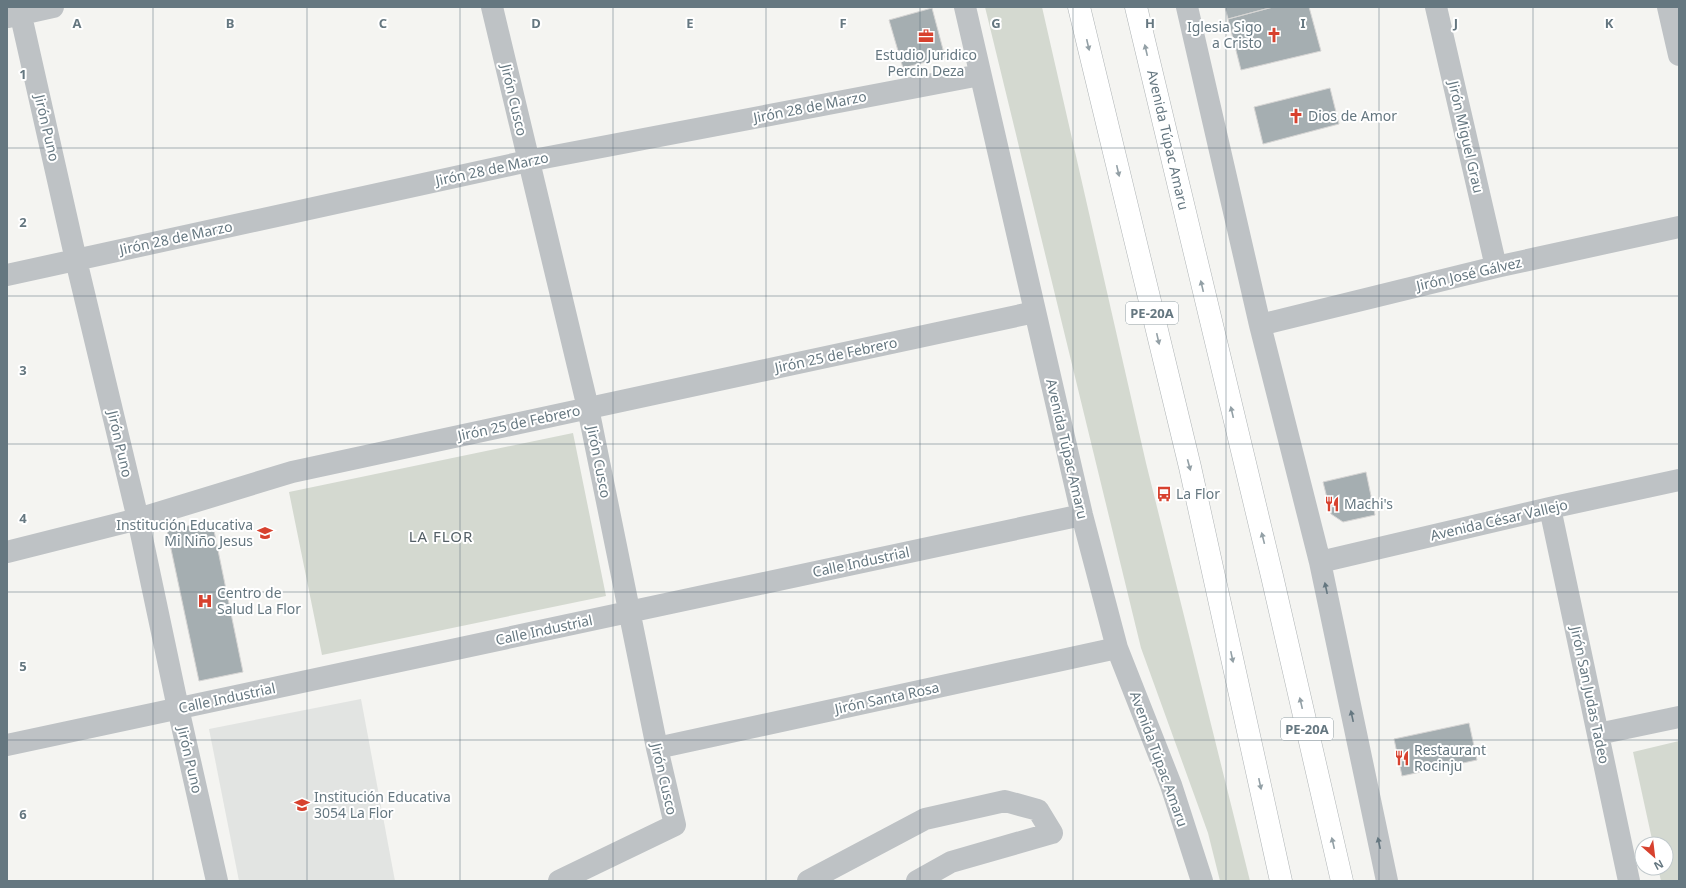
<svg xmlns="http://www.w3.org/2000/svg" width="1686" height="888" font-family="'Noto Sans',sans-serif">
<style>
.built{fill:#e2e4e2}
.green{fill:#d4d9d0}
.building{fill:#a5aeb1;stroke:#d6d5d4}
.lines{fill:none;stroke-linecap:round;stroke-linejoin:round}
.highway-casing{stroke:#afb4b6;stroke-width:23}
.minor{stroke:#bec2c5;stroke-width:22}
.highway{stroke:#fff;stroke-width:22}
.oneway{fill:#93a0a6}
.oneway2{fill:#657780}
.grid{fill:none;stroke:#657780;stroke-width:1;stroke-opacity:0.55}
.labels{text-anchor:middle;stroke-width:4;stroke-linejoin:round;paint-order:stroke}
.shield{fill:#fff;stroke:#93a0a6;stroke-width:1}
.shield-label{font-size:13px;font-weight:bold;fill:#657780}
.poi-label{font-size:14px;fill:#657780;stroke:#fff;text-anchor:start}
.street-label{font-size:14px;fill:#657780;stroke:#fff}
.neighbourhood-label{font-size:15px;letter-spacing:1px;fill:#535f66;stroke:#fff}
.grid-label{font-size:13px;text-anchor:middle;font-weight:bold;fill:#657780;stroke:#fff;stroke-width:4;stroke-linejoin:round;paint-order:stroke}
</style>
<rect width="100%" height="100%" fill="#f4f4f1"/>
<path class="built" d="M361,699L395,881H239L209,729Z"/>
<path class="green" d="M985,7H1042L1146,463L1250,881H1220L1208,833L1141,648Z
M573,433L606,596L322,655L289,492Z
M1679,741V881H1661L1658,868H1666V844H1653L1633,752Z"/>
<path class="building" d="M1225,7H1273L1228,19Z
M1273,7H1309L1321,51L1241,70L1228,19Z
M932,8L945,57L903,68L889,20Z
M1330,88L1339,124L1263,144L1254,107Z
M1366,472L1375,515L1343,522L1331,514L1323,482Z
M212,521L243,672L199,681L167,530Z
M1469,723L1477,760L1402,776L1394,739Z"/>
<g class="lines">
<g class="highway-casing">
<path id="highway" d="M1079,7L1190,467L1281,881
M1136,7L1272,576L1342,881"/>
</g>
<path class="minor" d="M19,7L76,260L138,519L178,708L217,881
M492,7L588,408L657,748L675,825L559,881
M965,7L1082,515L1117,648L1171,785L1202,881
M1187,7L1260,325L1320,562L1387,881
M1436,7L1496,267
M1668,7L1679,55
M8,17L53,7
M7,275L528,161L980,75
M1260,325L1496,267L1679,227
M1550,508L1629,881
M7,552L138,519L292,472L1035,312
M1320,562L1550,508L1679,480
M1598,734L1679,717
M7,745L1082,515
M657,748L1117,648
M808,881L925,819L1005,801L1038,810L1052,833L951,862L917,881"/>
<use href="#highway" class="highway"/>
</g>
<defs><path id="oneway-solid" d="M-6-.8H1V-3.2L6.5 0L1 3.2V.8H-6Z"/></defs>
<g class="oneway">
<use href="#oneway-solid" transform="translate(1088 45) rotate(77)"/>
<use href="#oneway-solid" transform="translate(1146 50) rotate(-103)"/>
<use href="#oneway-solid" transform="translate(1118 171) rotate(77)"/>
<use href="#oneway-solid" transform="translate(1202 286) rotate(-103)"/>
<use href="#oneway-solid" transform="translate(1158 339) rotate(77)"/>
<use href="#oneway-solid" transform="translate(1232 412) rotate(-103)"/>
<use href="#oneway-solid" transform="translate(1189 465) rotate(75)"/>
<use href="#oneway-solid" transform="translate(1263 538) rotate(-104)"/>
<use href="#oneway-solid" transform="translate(1232 657) rotate(78)"/>
<use href="#oneway-solid" transform="translate(1301 703) rotate(-103)"/>
<use href="#oneway-solid" transform="translate(1260 784) rotate(78)"/>
<use href="#oneway-solid" transform="translate(1333 843) rotate(-103)"/>
</g>
<g class="oneway2">
<use href="#oneway-solid" transform="translate(1326 588) rotate(-102)"/>
<use href="#oneway-solid" transform="translate(1352 716) rotate(-102)"/>
<use href="#oneway-solid" transform="translate(1379 843) rotate(-102)"/>
</g>
<path class="grid" d="M153,7V881M307,7V881M460,7V881M613,7V881M766,7V881M920,7V881M1073,7V881M1226,7V881M1379,7V881M1533,7V881M7,148H1679M7,296H1679M7,444H1679M7,592H1679M7,740H1679"/>
<defs>
<g id="church-bare" transform="scale(1.2)"><path d="M-1.2-6h2.4v3.5h3.3v2.4h-3.3V6h-2.4V-.1h-3.3v-2.4h3.3Z" fill="#d7412e" stroke="#fff" stroke-width="2.5" paint-order="stroke"/></g>
<g id="office-bare" transform="scale(1.2)"><path d="M-6-3h4V-5.5h4V-3h4V5H-6ZM-1-4.5V-3h2v-1.5ZM-6 0V1H6V0Z" fill="#d7412e" stroke="#fff" stroke-width="2.5" paint-order="stroke"/></g>
<g id="bus-bare" transform="scale(1.2)"><path d="M-5-6H5V4H4V6H2V4H-2V6H-4V4H-5ZM-3.5-4V0h7V-4ZM-3.5 1.2v1.5H-2V1.2ZM2 1.2v1.5H3.5V1.2Z" fill="#d7412e" stroke="#fff" stroke-width="2.5" paint-order="stroke"/></g>
<g id="restaurant-bare" transform="scale(1.2)"><path d="M-5-6h1v4h1v-4h1v4h1v-4h1v5L-1.5 .5V6h-2V.5L-5-1ZM5-6V6H3V1.5H1.5Q1.5-4 5-6Z" fill="#d7412e" stroke="#fff" stroke-width="2.5" paint-order="stroke"/></g>
<g id="school-bare" transform="scale(1.2)"><path d="M0-5L7-2L0 1L-7-2ZM-4 1L0 2.5L4 1V4Q0 6-4 4Z" fill="#d7412e" stroke="#fff" stroke-width="2.5" paint-order="stroke"/></g>
<g id="hospital-bare" transform="scale(1.2)"><path d="M-5-5h3v3.5h4V-5h3V5h-3V1.5h-4V5h-3Z" fill="#d7412e" stroke="#fff" stroke-width="2.5" paint-order="stroke"/></g>
</defs>
<g fill-rule="evenodd">
<use href="#church-bare" x="1274" y="35"/>
<use href="#office-bare" x="926" y="36"/>
<use href="#church-bare" x="1296" y="116"/>
<use href="#bus-bare" x="1164" y="494"/>
<use href="#restaurant-bare" x="1332" y="504"/>
<use href="#school-bare" x="265" y="533"/>
<use href="#hospital-bare" x="205" y="601"/>
<use href="#restaurant-bare" x="1402" y="758"/>
<use href="#school-bare" x="302" y="805"/>
</g>
<g class="labels">
<g class="shield">
<rect x="1126" y="302" width="52" height="22" rx="3"/>
<rect x="1281" y="718" width="52" height="22" rx="3"/>
</g>
<g class="shield-label">
<text x="1152" y="318">PE-20A</text>
<text x="1307" y="734">PE-20A</text>
</g>
<g class="poi-label">
<text x="1262" y="32" text-anchor="end">Iglesia Sigo<tspan x="1262" dy="16">a Cristo</tspan></text>
<text x="926" y="60" text-anchor="middle">Estudio Juridico<tspan x="926" dy="16">Percin Deza</tspan></text>
<text x="1308" y="121">Dios de Amor</text>
<text x="1176" y="499">La Flor</text>
<text x="1344" y="509">Machi's</text>
<text x="253" y="530" text-anchor="end">Institución Educativa<tspan x="253" dy="16">Mi Niño Jesus</tspan></text>
<text x="217" y="598">Centro de<tspan x="217" dy="16">Salud La Flor</tspan></text>
<text x="1414" y="755">Restaurant<tspan x="1414" dy="16">Rocinju</tspan></text>
<text x="314" y="802">Institución Educativa<tspan x="314" dy="16">3054 La Flor</tspan></text>
</g>
<g class="street-label">
<text transform="translate(514 100) rotate(77)" y="5">Jirón Cusco</text>
<text transform="translate(810 107) rotate(-11)" y="5">Jirón 28 de Marzo</text>
<text transform="translate(47 128) rotate(77)" y="5">Jirón Puno</text>
<text transform="translate(1466 137) rotate(77)" y="5">Jirón Miguel Grau</text>
<text transform="translate(1168 140) rotate(77)" y="5">Avenida Túpac Amaru</text>
<text transform="translate(492 169) rotate(-12)" y="5">Jirón 28 de Marzo</text>
<text transform="translate(176 238) rotate(-12)" y="5">Jirón 28 de Marzo</text>
<text transform="translate(1469 274) rotate(-13)" y="5">Jirón José Gálvez</text>
<text transform="translate(836 355) rotate(-12)" y="5">Jirón 25 de Febrero</text>
<text transform="translate(519 423) rotate(-12)" y="5">Jirón 25 de Febrero</text>
<text transform="translate(120 444) rotate(77)" y="5">Jirón Puno</text>
<text transform="translate(1067 449) rotate(77)" y="5">Avenida Túpac Amaru</text>
<text transform="translate(599 462) rotate(79)" y="5">Jirón Cusco</text>
<text transform="translate(1499 520) rotate(-13)" y="5">Avenida César Vallejo</text>
<text transform="translate(861 562) rotate(-12)" y="5">Calle Industrial</text>
<text transform="translate(544 630) rotate(-12)" y="5">Calle Industrial</text>
<text transform="translate(1590 695) rotate(78)" y="5">Jirón San Judas Tadeo</text>
<text transform="translate(227 698) rotate(-12)" y="5">Calle Industrial</text>
<text transform="translate(887 698) rotate(-12)" y="5">Jirón Santa Rosa</text>
<text transform="translate(1159 759) rotate(70)" y="5">Avenida Túpac Amaru</text>
<text transform="translate(190 760) rotate(77)" y="5">Jirón Puno</text>
<text transform="translate(664 779) rotate(77)" y="5">Jirón Cusco</text>
</g>
<g class="neighbourhood-label">
<text x="441" y="542">LA FLOR</text>
</g>
</g>
<g class="grid-label">
<text x="77" y="28">A</text>
<text x="230" y="28">B</text>
<text x="383" y="28">C</text>
<text x="536" y="28">D</text>
<text x="690" y="28">E</text>
<text x="843" y="28">F</text>
<text x="996" y="28">G</text>
<text x="1150" y="28">H</text>
<text x="1303" y="28">I</text>
<text x="1456" y="28">J</text>
<text x="1609" y="28">K</text>
<text x="23" y="79">1</text>
<text x="23" y="227">2</text>
<text x="23" y="375">3</text>
<text x="23" y="523">4</text>
<text x="23" y="671">5</text>
<text x="23" y="819">6</text>
</g>
<rect width="1686" height="888" fill="none" stroke="#657780" stroke-width="16"/>
<g transform="translate(1654 856) rotate(152)"><circle r="19" fill="#ffffff" stroke="#c1c9cc"/>
<path d="M0-3L7 15L0 10L-7 15Z" fill="#d7412e"/>
<text y="-6" font-size="11" font-weight="bold" text-anchor="middle" fill="#657780">N</text>
</g>
</svg>
